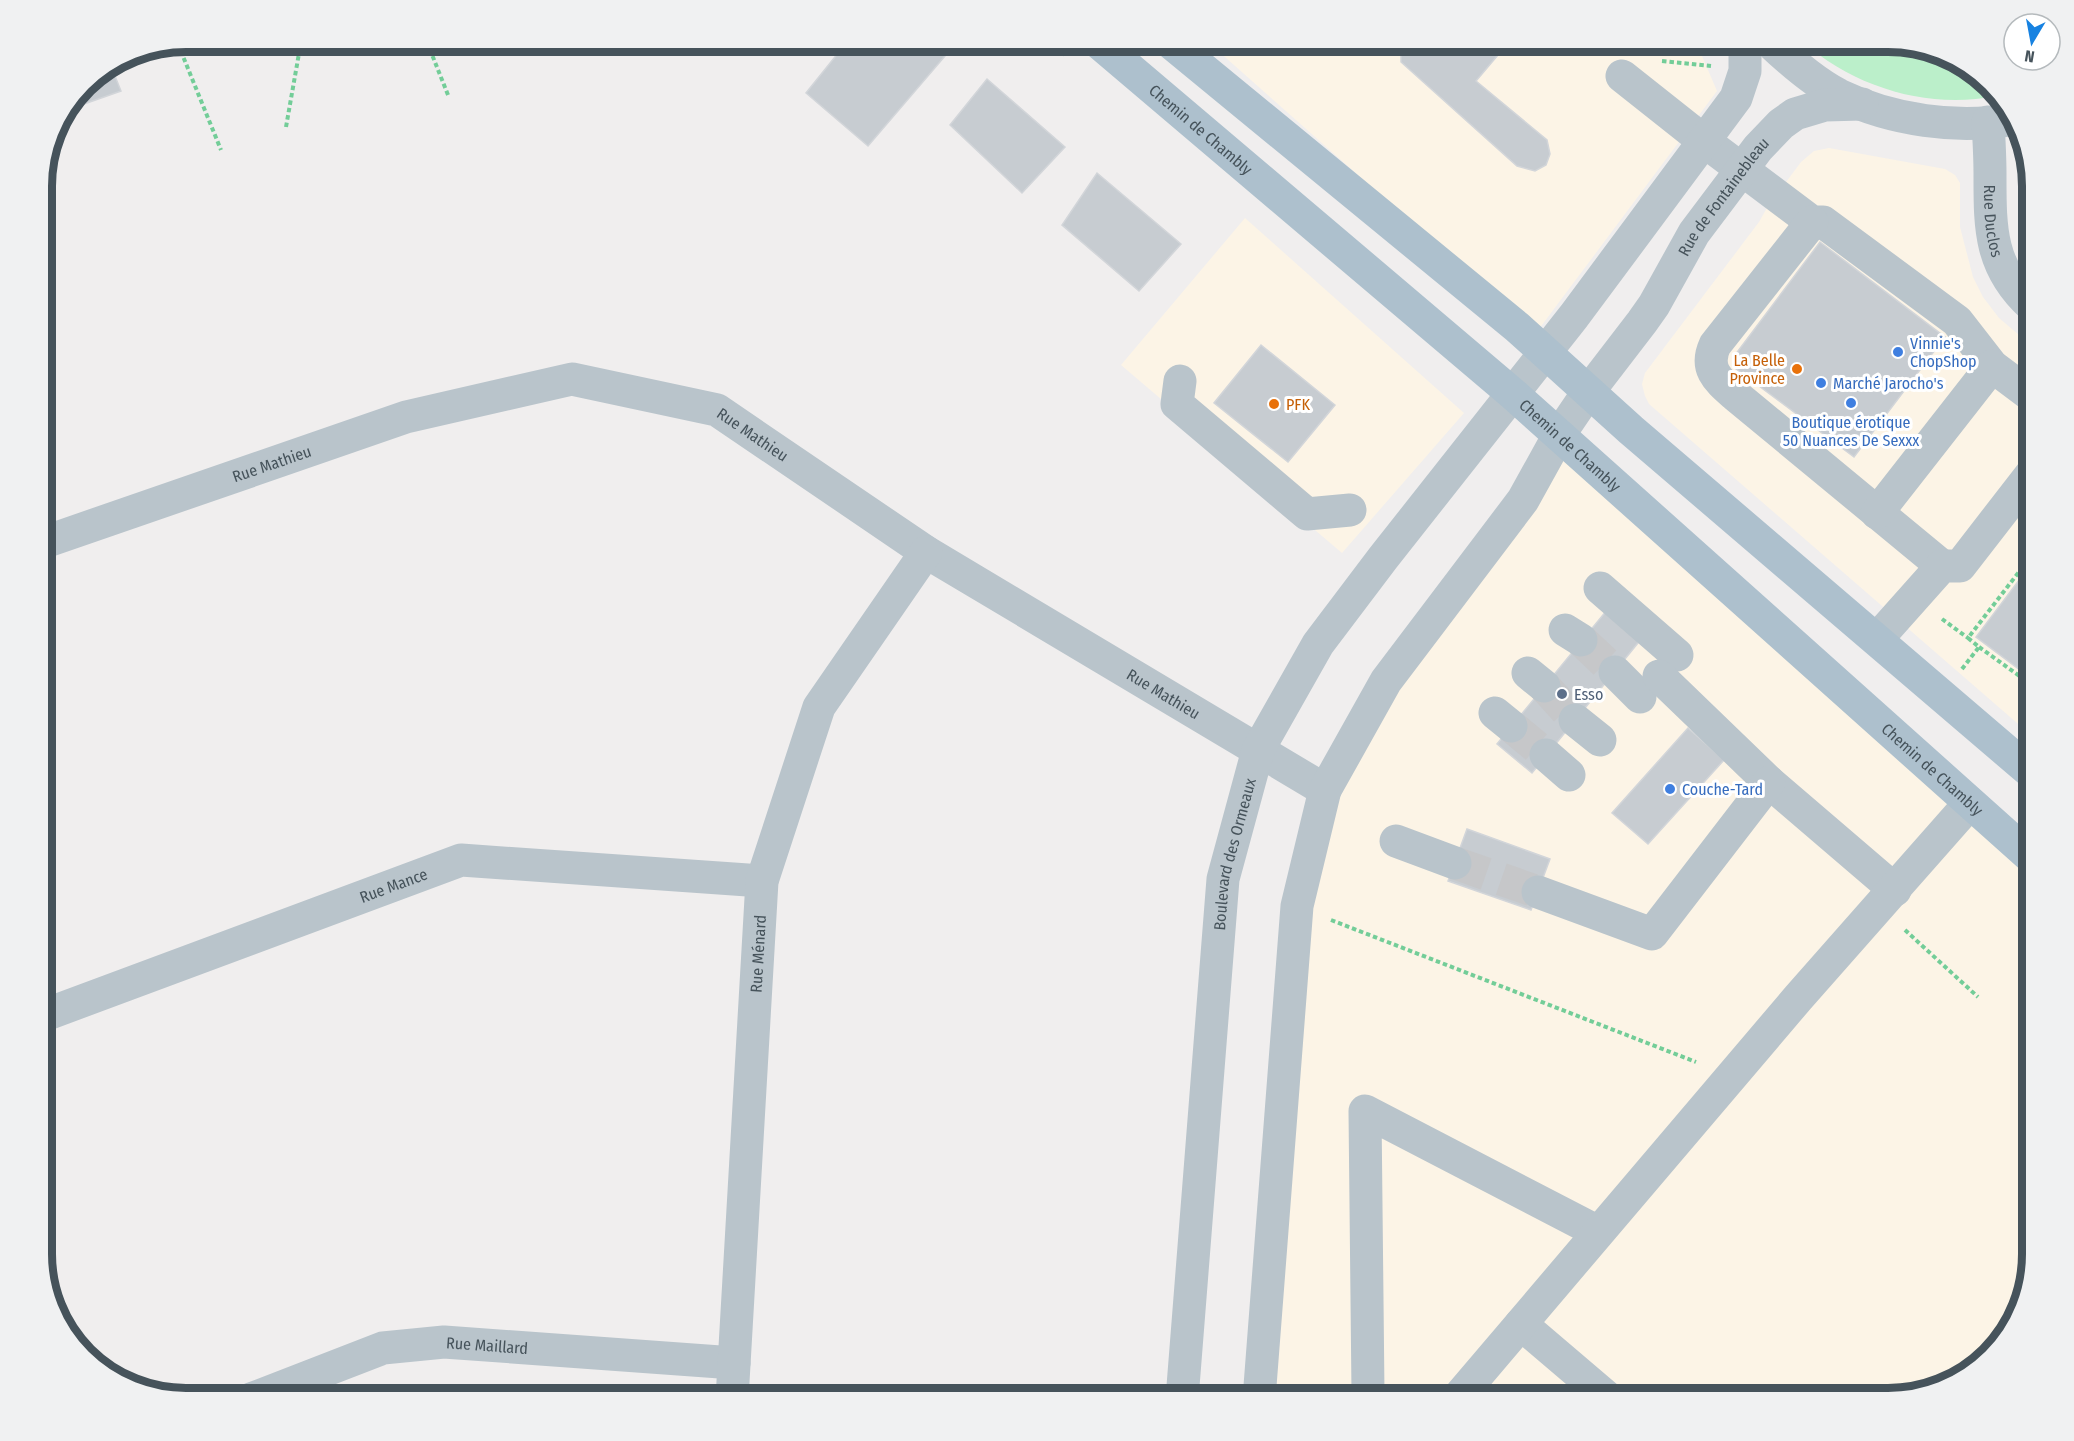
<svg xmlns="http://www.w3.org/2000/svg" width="2074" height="1441" font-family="'Fira Sans Condensed',sans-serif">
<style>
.commercial{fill:#fcf4e6}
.green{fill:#bbefca}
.building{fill:#c7ccd1;stroke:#d2d5d9;stroke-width:1.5}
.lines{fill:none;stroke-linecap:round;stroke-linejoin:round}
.minor-tunnel{stroke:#c6c7c9;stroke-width:33;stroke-dasharray:33 16;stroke-linecap:butt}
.path{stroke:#73cd98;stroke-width:4;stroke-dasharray:4.5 3;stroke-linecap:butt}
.minor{stroke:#b9c4cb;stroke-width:33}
.major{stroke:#adc0cd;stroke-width:33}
.shop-dot{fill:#3f7fe0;stroke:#fff;stroke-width:2}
.food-dot{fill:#e8710a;stroke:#fff;stroke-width:2}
.service-dot{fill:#5c6f8a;stroke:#fff;stroke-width:2}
.labels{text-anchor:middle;stroke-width:6;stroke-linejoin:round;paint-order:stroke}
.street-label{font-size:16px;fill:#46535b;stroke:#fff}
.shop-label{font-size:16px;fill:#366cbe;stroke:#fff;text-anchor:start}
.food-label{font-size:16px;fill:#c56008;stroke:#fff;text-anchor:end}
.service-label{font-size:16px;fill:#4e5e75;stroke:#fff;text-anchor:start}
.rim{fill:none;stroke:#46535b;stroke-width:8}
</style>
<rect width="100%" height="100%" fill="#f0eeee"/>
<path class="commercial" d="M1208,42H1696L1717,91L1536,333Z
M1829,148L1945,169L1955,175L1960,183V227L1973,277L1983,297L1999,318L2032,346V736L1649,404L1645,396L1642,384L1645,373L1759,222L1768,206L1801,162L1814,151Z
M1245,218L1464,413L1342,553L1121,365Z
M1559,435L2032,858V1255L2008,1335L1960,1380L1888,1399H1259L1325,790Z"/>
<path class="green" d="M1803,42H1888L1968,66L1996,96C1928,110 1854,87 1803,42Z"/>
<path class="building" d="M847,42H957L868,146L806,93Z
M1404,42H1433L1441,49L1447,42H1509L1476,81L1547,140L1550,154L1546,165L1535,171L1517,166L1401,62V49Z
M111,66L121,91L67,110L84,84Z
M987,79L1065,147L1022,193L950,125Z
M1097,173L1181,244L1139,291L1062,225Z
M1820,242L1945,337L1854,457L1735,368V355Z
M1261,345L1335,405L1288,462L1214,403Z
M2032,563V679L1976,637Z
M1607,610L1642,638L1532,773L1497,744Z
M1688,728L1724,760L1648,844L1612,813Z
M1467,829L1550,859L1531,910L1448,881Z"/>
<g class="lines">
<path class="minor-tunnel" d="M1581,640L1615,672
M1544,686L1575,720
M1511,726L1546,755
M1455,863L1538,892"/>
<path class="path" d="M427,42L448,95
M1050,42L1065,55
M178,44L221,150
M1662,61L1711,66
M286,127L301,42
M1942,619L1968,638
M1979,647L2032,685
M1962,669L1979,647L1968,638L2032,555
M2024,893L2032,900
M1331,920L1696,1062
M1905,930L1978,997"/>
<g class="minor">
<path d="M1770,42C1790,61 1814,82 1839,95C1891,120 1958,130 2014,119"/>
<path d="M1622,76L1704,141L1812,222H1823L1957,321L1992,366L2032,396"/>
<path id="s1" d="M1988,122C1989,139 1990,156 1990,174C1990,227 1989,267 2032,306"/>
<path d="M1812,222L1715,345C1704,369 1718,380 1735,395L1942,566"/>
<path d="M1180,381L1177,404L1307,514L1350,510"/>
<path d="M1877,513L1992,366"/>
<path id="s2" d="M42,543L406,417L572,379L717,410L926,552L1325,790"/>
<path d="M1600,588L1677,655"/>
<path d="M1565,630L1581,640"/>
<path d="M1877,639L1942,566H1960L2032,473"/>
<path d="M1615,672L1640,697"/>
<path d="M1528,673L1544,686"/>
<path d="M1659,676L1769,782L1895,890"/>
<path d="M1495,713L1511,726"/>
<path d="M1575,720L1600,740"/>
<path d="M1546,755L1569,775"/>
<path d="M1396,841L1455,863"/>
<path d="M1538,892L1652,934L1769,782"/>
<path id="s3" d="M42,1016L461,860L762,881"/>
<path d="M1521,1324L1609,1399"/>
<path d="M1368,1393L1365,1111L1598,1232"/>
<path id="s4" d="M251,1399L383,1348L444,1342L734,1363"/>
<path id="s5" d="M732,1399L762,881L819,707L926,552"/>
<path id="s6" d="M1182,1399L1223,879L1258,750L1318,644L1383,558L1574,316L1736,98L1745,71V42"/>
<path id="s7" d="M1259,1399L1297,906L1325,790L1386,681L1523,500L1559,435L1589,391L1642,322L1654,305L1694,233L1758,148L1781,124L1795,114L1825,105L1862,104"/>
<path d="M1457,1399L1798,998L1970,803"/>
</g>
<g class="major">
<path id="s8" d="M1098,42L1513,394L2032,858"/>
<path d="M1170,42L1517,327L1631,430L2032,773"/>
</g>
</g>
<g class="shop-dot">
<circle cx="1898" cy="352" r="6"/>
<circle cx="1821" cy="383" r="6"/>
<circle cx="1851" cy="403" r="6"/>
<circle cx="1670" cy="789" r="6"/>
</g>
<g class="food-dot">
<circle cx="1797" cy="369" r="6"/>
<circle cx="1274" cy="404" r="6"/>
</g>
<circle class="service-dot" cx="1562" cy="694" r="6"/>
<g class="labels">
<g class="street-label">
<text dy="6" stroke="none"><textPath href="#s8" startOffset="135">Chemin de Chambly</textPath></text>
<text dy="6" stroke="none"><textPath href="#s7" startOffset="1330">Rue de Fontainebleau</textPath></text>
<text dy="6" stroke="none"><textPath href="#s1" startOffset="99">Rue Duclos</textPath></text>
<text dy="6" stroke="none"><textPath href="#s2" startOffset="747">Rue Mathieu</textPath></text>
<text dy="6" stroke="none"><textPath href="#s8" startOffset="621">Chemin de Chambly</textPath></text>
<text dy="6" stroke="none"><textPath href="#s2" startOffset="243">Rue Mathieu</textPath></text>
<text dy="6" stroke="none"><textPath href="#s2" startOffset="1233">Rue Mathieu</textPath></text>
<text dy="6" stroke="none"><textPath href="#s8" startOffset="1107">Chemin de Chambly</textPath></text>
<text dy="6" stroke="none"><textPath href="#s6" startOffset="548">Boulevard des Ormeaux</textPath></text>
<text dy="6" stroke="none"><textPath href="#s3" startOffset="375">Rue Mance</textPath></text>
<text dy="6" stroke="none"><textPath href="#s5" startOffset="446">Rue Ménard</textPath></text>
<text dy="6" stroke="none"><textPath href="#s4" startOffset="246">Rue Maillard</textPath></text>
</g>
<g class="shop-label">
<text x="1910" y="349">Vinnie's<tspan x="1910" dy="18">ChopShop</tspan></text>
<text x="1833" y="389">Marché Jarocho's</text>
<text x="1851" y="428" text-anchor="middle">Boutique érotique<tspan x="1851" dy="18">50 Nuances De Sexxx</tspan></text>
<text x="1682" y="795">Couche-Tard</text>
</g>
<g class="food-label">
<text x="1785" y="366">La Belle<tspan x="1785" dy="18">Province</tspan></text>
<text x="1286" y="410" text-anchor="start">PFK</text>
</g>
<g class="service-label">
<text x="1574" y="700">Esso</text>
</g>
</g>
<path d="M0 0H2074V1441H0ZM186 52H1888A134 134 0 0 1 2022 186V1254A134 134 0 0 1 1888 1388H186A134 134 0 0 1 52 1254V186A134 134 0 0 1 186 52Z" fill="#f0f1f2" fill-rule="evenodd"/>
<path class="rim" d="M186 52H1888A134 134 0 0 1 2022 186V1254A134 134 0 0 1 1888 1388H186A134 134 0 0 1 52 1254V186A134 134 0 0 1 186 52Z"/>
<g transform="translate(2032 42) rotate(190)"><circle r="28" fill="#ffffff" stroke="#b5babd" stroke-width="1.5"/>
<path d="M0-4.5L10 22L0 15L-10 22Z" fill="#1782e1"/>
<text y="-9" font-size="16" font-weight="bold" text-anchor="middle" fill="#46535b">N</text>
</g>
</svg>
